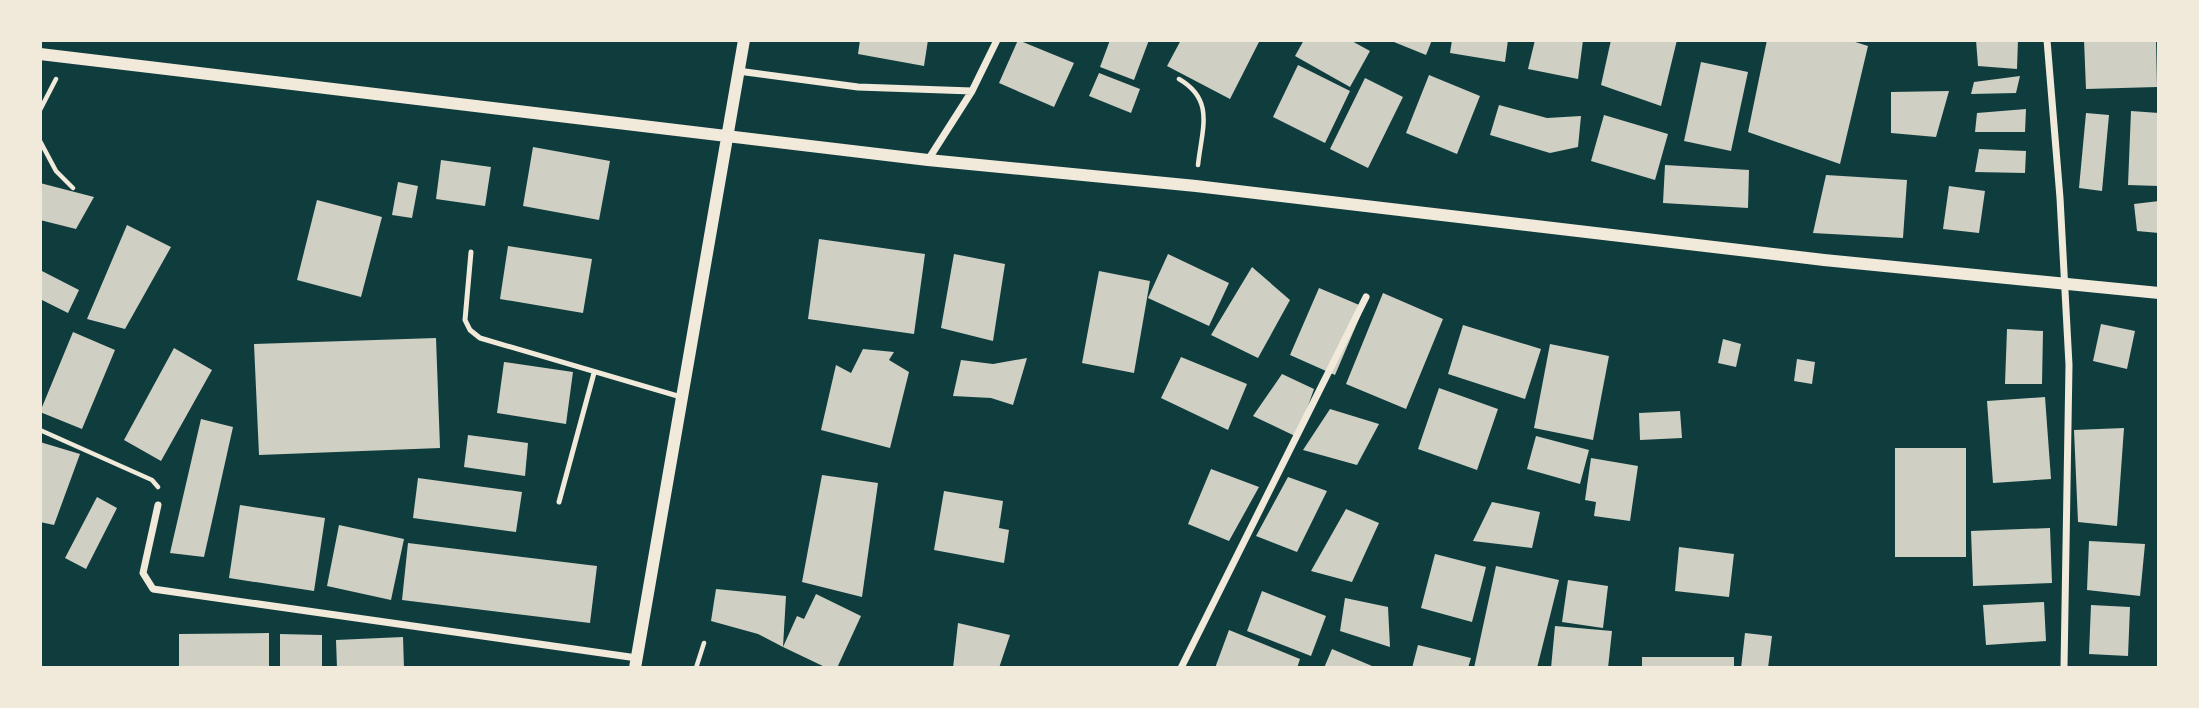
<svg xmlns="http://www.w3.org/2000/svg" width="2199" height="708" font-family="'PT Sans',sans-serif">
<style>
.building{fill:#cfcfc3}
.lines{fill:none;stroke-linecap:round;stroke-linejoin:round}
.path{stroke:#f1e9da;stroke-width:4.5}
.service{stroke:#f1e9da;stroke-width:5}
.minor{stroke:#f1e9da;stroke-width:7}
.tertiary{stroke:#f1e9da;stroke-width:12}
</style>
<rect width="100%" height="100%" fill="#0f3d3e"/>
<path class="building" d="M860,40H928L924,66L858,54Z
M1018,40L1074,63L1054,107L999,83Z
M1110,40H1149L1134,80L1100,67Z
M1181,40H1260L1230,99L1167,66Z
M1304,40H1350L1370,51L1350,87L1295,56Z
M1389,40H1432L1426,55Z
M1452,40H1508L1505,62L1450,53Z
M1535,40H1583L1578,79L1528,69Z
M1611,40H1677L1661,106L1601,85Z
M1767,40H1849L1868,46L1840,164L1748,132Z
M1976,40H2018L2017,69L1978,66Z
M2084,40H2156L2157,87L2086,89Z
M1701,62L1748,72L1731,151L1684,141Z
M1298,65L1350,91L1325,143L1273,117Z
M1099,73L1140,89L1131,113L1089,96Z
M1429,75L1480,96L1457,154L1406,133Z
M2020,76L2016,93L1971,94L1974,82Z
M1365,78L1403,97L1368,168L1330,149Z
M1949,91L1936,137L1891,133V92Z
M1499,105L1547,118L1581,116L1578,147L1550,153L1490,135Z
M2026,109L2025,132H1975L1977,113Z
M2131,111L2159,113V186L2128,185Z
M2086,113L2109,115L2102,191L2079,188Z
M1604,115L1668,134L1655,180L1591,161Z
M533,147L610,161L599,220L523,206Z
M1979,149L2026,151L2025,173L1975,172Z
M441,160L491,167L485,206L436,199Z
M1665,165L1749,170L1748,208L1663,203Z
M1826,175L1907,180L1903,238L1813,233Z
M398,182L418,186L412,218L392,215Z
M40,183L94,197L76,229L40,220Z
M1949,186L1985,191L1979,233L1943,229Z
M317,200L382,217L361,297L297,280Z
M2159,201V233L2137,231L2134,204Z
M127,225L171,247L125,329L87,319Z
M819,239L925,254L914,334L808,319Z
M508,246L592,259L583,313L500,299Z
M954,254L1005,264L993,341L941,328Z
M1168,254L1229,283L1209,326L1148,298Z
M1252,267L1290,300L1258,358L1211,335Z
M40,270L79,290L68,313L40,299Z
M1099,271L1150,281L1134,373L1082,363Z
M1319,288L1364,307L1335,375L1290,355Z
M1383,293L1443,319L1406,409L1346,384Z
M2101,324L2135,331L2127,369L2093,361Z
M1463,325L1541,349L1525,399L1448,374Z
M2007,329L2043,331L2042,384H2005Z
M73,332L115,350L82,429L40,412Z
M436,338L440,448L259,455L254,344Z
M1723,339L1741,344L1736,367L1718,363Z
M1550,344L1609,356L1593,440L1534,428Z
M174,348L212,370L161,461L124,440Z
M863,349L894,352L889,360L909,372L890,448L821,430L836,365L851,373Z
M1181,357L1247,384L1228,430L1161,398Z
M1027,358L1013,405L991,398L953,396L961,360L993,364Z
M1797,359L1815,362L1812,384L1794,381Z
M504,362L573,372L566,424L497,413Z
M1282,374L1314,389L1297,437L1253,416Z
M1439,388L1498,409L1477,470L1418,449Z
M2045,397L2051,479L1993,483L1987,401Z
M1330,409L1379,424L1357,465L1303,450Z
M1680,411L1682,438L1640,440L1639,413Z
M201,419L233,427L204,557L170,553Z
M2124,428L2117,526L2078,522L2074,430Z
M468,435L528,443L525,476L464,467Z
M1536,436L1589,450L1580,484L1527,469Z
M40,442L80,454L54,525L40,522Z
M1895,448H1966V557H1895Z
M1591,458L1638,466L1630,521L1594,516L1596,502L1585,500Z
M1211,469L1259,487L1229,541L1188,524Z
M822,475L878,483L862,597L802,582Z
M1288,477L1327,491L1297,552L1256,536Z
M418,478L522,492L516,532L413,518Z
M944,491L1003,501L999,528L1009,530L1004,563L934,550Z
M97,497L117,508L86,569L65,558Z
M1492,502L1540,512L1532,548L1473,541Z
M240,505L325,518L314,591L229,578Z
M1346,509L1379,523L1352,582L1311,571Z
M339,525L404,539L391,600L327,586Z
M2050,528L2052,583L1973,586L1971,531Z
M2089,541L2145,544L2140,596L2087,590Z
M408,543L597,566L590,623L402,600Z
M1679,547L1734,554L1729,597L1675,591Z
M1435,554L1486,567L1472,622L1421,608Z
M1496,566L1559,580L1537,668H1474Z
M1568,580L1608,586L1603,628L1562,622Z
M716,589L786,596L783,647L797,616L804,619L816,594L861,616L837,668H827L783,647L758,634L711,621Z
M1262,591L1326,616L1311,656L1247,631Z
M1345,598L1388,607L1390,647L1340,631Z
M2044,602L2046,641L1986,645L1983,605Z
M2091,605L2130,607L2128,656L2089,654Z
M958,623L1010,635L999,668H953Z
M1555,626L1612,631L1608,668H1551Z
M1229,630L1300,659L1297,668H1215Z
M269,633V668H179V634Z
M1745,633L1772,636L1768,668H1741Z
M280,634L322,635V668H280Z
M403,637L404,668H337L336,640Z
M1418,645L1471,658L1468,668H1412Z
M1332,649L1372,666L1324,668Z
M1642,657H1734V668H1642Z"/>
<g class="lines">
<path class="path" d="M1179,79C1215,100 1202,128 1198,165
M40,110L56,79
M40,141L56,171L73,188
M40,430L152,480L158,487
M696,668L704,643"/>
<path class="service" d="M471,252L465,320L470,330L480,338L681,397
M559,502L594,373"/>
<path class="minor" d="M2047,40L2060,198L2069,365L2064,668
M738,71L858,87L972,91
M928,160L972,91L997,40
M158,505L143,573L153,589L637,658
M1181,668L1366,297"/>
<path class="tertiary" d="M40,54L928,160L1196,186L1824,260L2159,293
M635,668L744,40"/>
</g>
<rect width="2199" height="708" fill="none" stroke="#f1e9da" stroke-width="84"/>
</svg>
